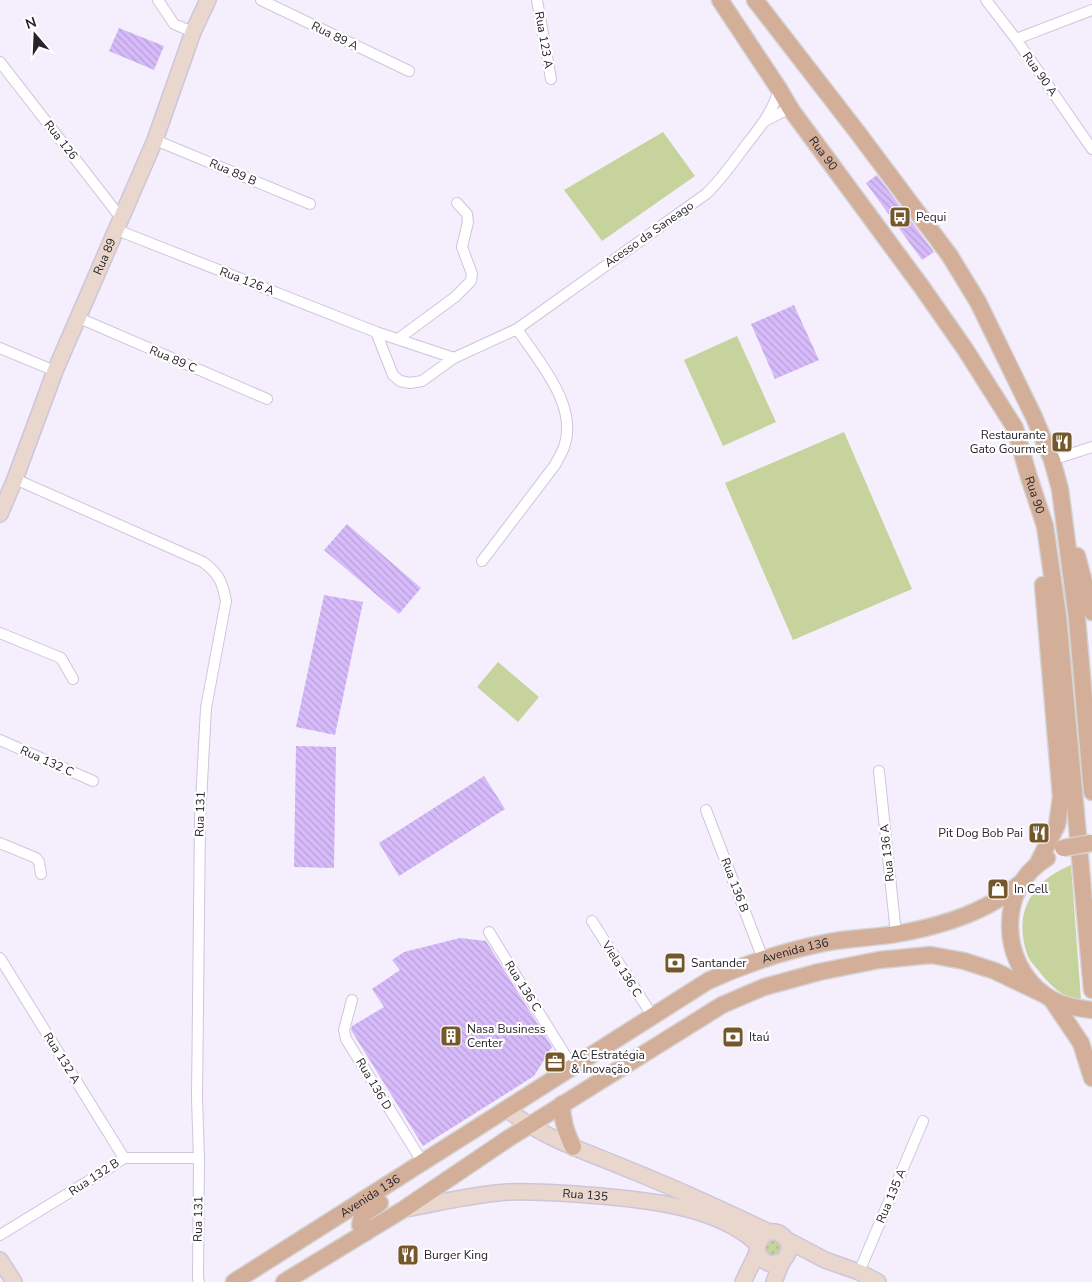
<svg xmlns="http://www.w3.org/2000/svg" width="1092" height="1282" font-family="'Nunito Sans',sans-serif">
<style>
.grass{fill:url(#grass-dots)}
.park{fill:#c7d39d}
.building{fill:url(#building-back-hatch)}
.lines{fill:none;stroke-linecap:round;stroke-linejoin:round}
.street-casing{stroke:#cec5dc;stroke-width:12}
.secondary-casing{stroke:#cec5dc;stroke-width:18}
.primary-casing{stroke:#d4d3d5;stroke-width:19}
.street{stroke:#fff;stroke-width:10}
.secondary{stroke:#e9d6cc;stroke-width:15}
.primary{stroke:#d3ae98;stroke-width:16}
.primary-bridge-casing{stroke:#d4d3d5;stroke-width:19;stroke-linecap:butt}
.primary-bridge{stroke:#d3ae98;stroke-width:16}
.labels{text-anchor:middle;stroke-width:4.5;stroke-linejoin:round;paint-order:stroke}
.street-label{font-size:12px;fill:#27242c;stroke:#fff}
.poi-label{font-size:12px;fill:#27242c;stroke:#fff;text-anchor:start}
</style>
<defs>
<pattern id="grass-dots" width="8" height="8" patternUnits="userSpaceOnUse" patternTransform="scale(1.25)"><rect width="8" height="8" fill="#c7d39d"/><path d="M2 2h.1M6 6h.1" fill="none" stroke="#abb587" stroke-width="1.8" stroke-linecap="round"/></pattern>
<pattern id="building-back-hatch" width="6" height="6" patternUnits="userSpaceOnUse" patternTransform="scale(1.25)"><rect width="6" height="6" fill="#d6bafa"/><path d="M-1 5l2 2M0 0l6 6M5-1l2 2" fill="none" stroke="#b8a0d6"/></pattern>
</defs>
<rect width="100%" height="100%" fill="#f5effd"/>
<path class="grass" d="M769,1239L780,1241L783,1248L777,1258L765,1256L763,1244Z"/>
<path class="park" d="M663,132L695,176L602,241L564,190Z
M737,336L776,422L723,446L684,360Z
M844,432L912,589L793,640L725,483Z
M498,662L539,697L518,722L477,687Z
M1071,865L1081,1000C1076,998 1068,997 1063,994C1054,989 1044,978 1038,970C1034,965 1029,960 1027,954C1013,912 1032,881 1071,865Z"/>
<path class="building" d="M119,28L164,46L154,70L109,51Z
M877,175L934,252L922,260L866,183Z
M794,305L819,360L775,379L751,324Z
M347,524L421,588L399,614L324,550Z
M324,595L363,602L335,735L296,727Z
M296,746L336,747L334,868L294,867Z
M484,776L505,809L399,876L379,843Z
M460,938L486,941L552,1047L534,1076L423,1146L351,1030L352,1026L384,1007L372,989L400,970L392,960L404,952Z"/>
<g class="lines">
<g class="street-casing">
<path id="street" d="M158,0L174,24L193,32
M261,0L409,71
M537,0L551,79
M986,0L1016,39L1092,149
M1016,39L1092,10
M0,62L121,218
M765,121L786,110L792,111
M155,140L310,204
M117,230L376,332L454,358
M79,318L267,399
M376,332L393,375L400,381L410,383L422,381L454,358L517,329L706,194C720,181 731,165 743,149C758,130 773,112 779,89
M398,339L455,297L471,281L472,274L462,247L468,222L467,214L457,203
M0,348L55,371
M1052,460L1092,447
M15,479L203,562C219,574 222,581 226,601L206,708L200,820L197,1098L199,1158L198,1278L199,1282
M482,561L555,465C558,459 562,453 564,447C579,406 539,362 517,329
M0,633L61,658L73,679
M0,740L93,781
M879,771L896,934
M706,810L763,959
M0,843L36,858L39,862L41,874
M592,921L653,1017
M489,932L572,1066
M0,958L124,1158
M352,1000L344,1030L346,1039L423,1163
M0,1235L103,1172L124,1158H199
M859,1272L923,1121"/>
</g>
<g class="secondary-casing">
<g id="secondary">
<path id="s1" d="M0,514L15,479L55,371L155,140L193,32L208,0"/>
<path d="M507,1109C543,1139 588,1152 630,1170C677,1189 723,1210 769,1232"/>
<path id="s2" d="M406,1209C440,1203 473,1194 508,1192C535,1191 561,1193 588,1195C641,1199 718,1206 757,1244"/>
<path d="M787,1240L825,1260L859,1272L878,1282"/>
<path d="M0,1260L14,1282"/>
<path d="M743,1282L757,1253"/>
<path d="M774,1282C776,1276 779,1270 781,1264C784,1259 788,1255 789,1250C790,1245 787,1239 783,1236C765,1220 742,1255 771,1264L783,1261"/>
</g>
</g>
<g class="primary-casing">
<g id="primary">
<path id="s3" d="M720,0L779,89L792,111L921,286L965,349L1015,428L1028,474L1045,526L1058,616L1092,990"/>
<path d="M755,0L858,133L950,256L978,302L1034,417L1052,460L1060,489L1077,619L1092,792"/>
<path d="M1077,556L1092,612"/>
<path d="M1047,858C997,887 999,963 1045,995C1059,1005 1075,1008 1092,1010"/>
<path d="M1038,863L1057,825L1061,797L1043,585"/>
<path d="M1052,1000L1081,1043L1092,1078"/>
<path d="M562,1104C562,1121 566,1132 573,1147"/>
<path d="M365,1233L360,1225L362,1215L380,1203"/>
<path id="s4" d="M234,1282C392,1182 550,1082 708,981C745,964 785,951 824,943C848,938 872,938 896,934C931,928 967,918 997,900C1006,895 1014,888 1022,882"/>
<path d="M284,1282L404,1209L509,1138L722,1005L764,987L819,972L879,960L931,955L964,961L995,971L1043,994"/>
</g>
</g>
<use href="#street" class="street"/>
<use href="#secondary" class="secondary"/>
<use href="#primary" class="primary"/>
<g class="primary-bridge-casing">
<path id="primary-bridge" d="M1063,848L1092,843"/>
</g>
<use href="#primary-bridge" class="primary-bridge"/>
</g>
<defs>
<g id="bus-square" transform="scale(1.125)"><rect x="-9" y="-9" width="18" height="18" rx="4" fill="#74572a" stroke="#fff"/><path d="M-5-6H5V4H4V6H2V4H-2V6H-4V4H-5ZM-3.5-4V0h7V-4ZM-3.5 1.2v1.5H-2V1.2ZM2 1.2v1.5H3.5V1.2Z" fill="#fff"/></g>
<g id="restaurant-square" transform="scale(1.125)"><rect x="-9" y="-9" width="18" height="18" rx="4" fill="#74572a" stroke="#fff"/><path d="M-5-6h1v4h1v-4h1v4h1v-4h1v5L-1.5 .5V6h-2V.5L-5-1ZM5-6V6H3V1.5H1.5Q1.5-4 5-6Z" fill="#fff"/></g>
<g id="shop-square" transform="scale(1.125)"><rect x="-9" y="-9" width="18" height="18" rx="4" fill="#74572a" stroke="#fff"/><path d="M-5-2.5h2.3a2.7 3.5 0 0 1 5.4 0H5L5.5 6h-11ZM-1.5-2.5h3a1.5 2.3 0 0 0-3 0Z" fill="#fff"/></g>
<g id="bank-square" transform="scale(1.125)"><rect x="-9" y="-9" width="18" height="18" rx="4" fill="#74572a" stroke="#fff"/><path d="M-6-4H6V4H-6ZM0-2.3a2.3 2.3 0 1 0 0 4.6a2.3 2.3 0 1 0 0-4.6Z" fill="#fff"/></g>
<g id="building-square" transform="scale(1.125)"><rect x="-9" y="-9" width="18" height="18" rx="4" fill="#74572a" stroke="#fff"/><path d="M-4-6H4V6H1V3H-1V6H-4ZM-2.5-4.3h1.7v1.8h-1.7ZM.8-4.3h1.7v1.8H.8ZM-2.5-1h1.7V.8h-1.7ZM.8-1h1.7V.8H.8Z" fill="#fff"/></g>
<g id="office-square" transform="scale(1.125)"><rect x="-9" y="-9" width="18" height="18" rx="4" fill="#74572a" stroke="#fff"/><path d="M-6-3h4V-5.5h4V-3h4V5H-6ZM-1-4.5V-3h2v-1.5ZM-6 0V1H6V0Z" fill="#fff"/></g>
</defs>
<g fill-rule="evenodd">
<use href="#bus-square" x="900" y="217"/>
<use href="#restaurant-square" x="1062" y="442"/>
<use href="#restaurant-square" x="1039" y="833"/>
<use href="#shop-square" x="998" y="889"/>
<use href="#bank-square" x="675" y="963"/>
<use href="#building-square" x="451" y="1036"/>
<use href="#bank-square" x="733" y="1037"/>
<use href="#office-square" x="555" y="1062"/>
<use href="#restaurant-square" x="408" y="1255"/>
</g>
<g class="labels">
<g class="street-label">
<text transform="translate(335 36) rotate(26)" y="4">Rua 89 A</text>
<text transform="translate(544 40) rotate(80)" y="4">Rua 123 A</text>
<text transform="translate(1040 74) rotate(55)" y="4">Rua 90 A</text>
<text transform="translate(61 140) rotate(52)" y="4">Rua 126</text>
<text dy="4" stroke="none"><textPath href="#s3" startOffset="185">Rua 90</textPath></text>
<text transform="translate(233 172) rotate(23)" y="4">Rua 89 B</text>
<text transform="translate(649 234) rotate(-35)" y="4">Acesso da Saneago</text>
<text dy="4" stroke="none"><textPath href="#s1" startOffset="278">Rua 89</textPath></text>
<text transform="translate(247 281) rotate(21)" y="4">Rua 126 A</text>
<text transform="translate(173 359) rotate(23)" y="4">Rua 89 C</text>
<text dy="4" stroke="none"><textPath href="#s3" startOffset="590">Rua 90</textPath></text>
<text transform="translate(47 761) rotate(24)" y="4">Rua 132 C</text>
<text transform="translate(200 814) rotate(-88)" y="4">Rua 131</text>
<text transform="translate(887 853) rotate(-96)" y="4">Rua 136 A</text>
<text transform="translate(735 885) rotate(69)" y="4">Rua 136 B</text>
<text dy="4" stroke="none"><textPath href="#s4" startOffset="654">Avenida 136</textPath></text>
<text transform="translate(622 969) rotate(58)" y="4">Viela 136 C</text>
<text transform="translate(523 986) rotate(58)" y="4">Rua 136 C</text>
<text transform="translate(62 1058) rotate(58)" y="4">Rua 132 A</text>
<text transform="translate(374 1084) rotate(59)" y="4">Rua 136 D</text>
<text transform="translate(94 1177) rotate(-33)" y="4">Rua 132 B</text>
<text dy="4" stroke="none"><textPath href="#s2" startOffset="181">Rua 135</textPath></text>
<text dy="4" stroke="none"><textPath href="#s4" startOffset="161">Avenida 136</textPath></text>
<text transform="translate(891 1196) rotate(-67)" y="4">Rua 135 A</text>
<text transform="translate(198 1219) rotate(-89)" y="4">Rua 131</text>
</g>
<g class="poi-label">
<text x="916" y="221">Pequi</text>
<text x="1046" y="439" text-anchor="end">Restaurante<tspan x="1046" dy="14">Gato Gourmet</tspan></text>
<text x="1023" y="837" text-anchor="end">Pit Dog Bob Pai</text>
<text x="1014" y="893">In Cell</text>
<text x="691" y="967">Santander</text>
<text x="467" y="1033">Nasa Business<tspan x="467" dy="14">Center</tspan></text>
<text x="749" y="1041">Itaú</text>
<text x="571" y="1059">AC Estratégia<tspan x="571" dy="14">&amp; Inovação</tspan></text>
<text x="424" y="1259">Burger King</text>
</g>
</g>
<g transform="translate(35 35) rotate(341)" stroke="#ffffff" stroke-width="4" paint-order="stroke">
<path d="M0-4L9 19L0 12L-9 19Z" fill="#27242c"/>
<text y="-8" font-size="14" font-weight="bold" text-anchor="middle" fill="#27242c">N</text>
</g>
</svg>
